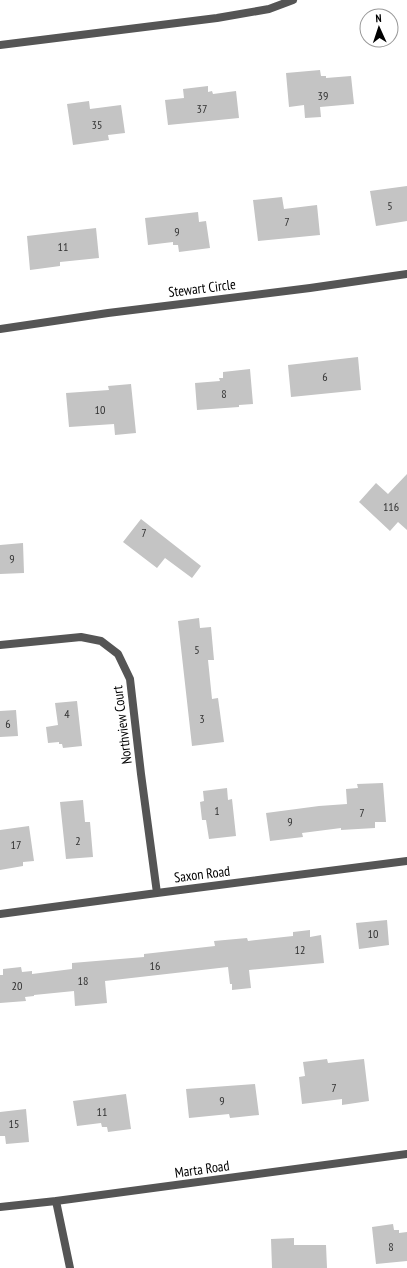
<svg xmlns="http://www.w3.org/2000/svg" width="407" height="1268" font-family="'PT Sans Narrow',sans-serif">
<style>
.building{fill:#c4c4c4}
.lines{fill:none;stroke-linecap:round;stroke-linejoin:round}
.minor{stroke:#555;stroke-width:8}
.labels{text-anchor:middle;stroke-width:4;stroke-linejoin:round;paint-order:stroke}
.number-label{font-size:12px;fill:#313131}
.street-label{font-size:14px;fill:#000;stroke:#fff}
</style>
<rect width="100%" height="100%" fill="#fff"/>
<path class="building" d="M320,70L321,76H326V78L351,76L354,104L320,107L321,117L305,118L304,105L289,107L286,73Z
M208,86V92L212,91L213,94L236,91L239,118L168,125L165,100L184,98L183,89Z
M89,101L90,109L121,105L125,133L108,135L109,140L73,145L67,104Z
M407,186V221L376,226L370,191Z
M282,197L284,209L317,205L320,235L258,241L253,200Z
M198,212L199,222L206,221L210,248L179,252L178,245H173V242L148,245L145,218Z
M96,228L99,258L60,262V266L30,270L27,236Z
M358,357L361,390L291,397L288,365Z
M250,369L253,404L239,405V407L197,410L195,383L220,381L219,378H223V372Z
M131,384L136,433L115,435L114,424L69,427L66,393L109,390L108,386Z
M407,474V530L398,522L390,531L359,502L376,483L388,494Z
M141,519L201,566L192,578L165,558L157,568L123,542Z
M23,543L24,573L0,574V545Z
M199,618L200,628L211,627L214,660H208L212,699L218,698L224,742L192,746L178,621Z
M77,701L82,746L63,748L62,744H59V742L48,743L46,727L58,725L55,703Z
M16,710L18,736L0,737V711Z
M383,783L386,822H375V828L341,830V828L302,833L303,837L270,841L266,813L319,806L347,804L346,789L358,788L357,784Z
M227,788L228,800L232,799L236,836L209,839L206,820H202L200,802L204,801L203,791Z
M83,800L85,822H90L93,857L66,859L60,802Z
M29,826L34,861L23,862V866L0,870V830Z
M387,920L389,945L359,949L356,923Z
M310,930V937L321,935L324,963L249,970L251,988L232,990V984H230L228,967L105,981L107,1003L75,1006L74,991L34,995V996L25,997L26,1001L0,1003V975H3V969L21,967L22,972L32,971V974L72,969V963L144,957V954L215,946L214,941L247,938L248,941L293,936V932Z
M327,1059L328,1063L364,1059L369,1101L342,1105V1099L302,1104L299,1077L305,1076L303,1062Z
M255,1084L259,1115L230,1118L229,1114L189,1118L186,1089Z
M126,1094L131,1129L108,1132L107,1127H102L101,1123L77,1126L73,1101Z
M26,1109L29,1142L6,1144L5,1136H0V1112Z
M393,1224L394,1230H399V1233L407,1232V1261L376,1264L372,1227Z
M294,1238V1245H326L327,1268H272L271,1239Z"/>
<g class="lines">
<path class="minor" d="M0,45L217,18L269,9L293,0
M0,329L108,313L310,288L407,274
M0,645L81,637L101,641L118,654L130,679L141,774L157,893
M0,914L157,893L407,861
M56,1201L70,1268
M0,1207L56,1201L407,1154"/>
</g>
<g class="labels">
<g class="number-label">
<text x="323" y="100">39</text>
<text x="202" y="113">37</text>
<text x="97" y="129">35</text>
<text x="390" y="210">5</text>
<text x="287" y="226">7</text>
<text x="177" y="236">9</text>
<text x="63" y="251">11</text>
<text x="325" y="381">6</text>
<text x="224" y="398">8</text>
<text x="100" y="414">10</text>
<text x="391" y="511">116</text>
<text x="144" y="537">7</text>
<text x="12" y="563">9</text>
<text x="197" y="654">5</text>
<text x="67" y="718">4</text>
<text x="202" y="723">3</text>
<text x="8" y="728">6</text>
<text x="217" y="815">1</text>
<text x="362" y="817">7</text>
<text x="290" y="826">9</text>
<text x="78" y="845">2</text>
<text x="16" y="849">17</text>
<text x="373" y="938">10</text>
<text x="300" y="954">12</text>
<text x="155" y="970">16</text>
<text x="83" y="985">18</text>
<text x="17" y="990">20</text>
<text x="334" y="1092">7</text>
<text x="222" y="1105">9</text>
<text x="102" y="1116">11</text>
<text x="14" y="1128">15</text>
<text x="391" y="1251">8</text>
</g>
<g class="street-label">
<text transform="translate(202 288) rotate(-7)" y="5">Stewart Circle</text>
<text transform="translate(122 725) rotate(-97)" y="5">Northview Court</text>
<text transform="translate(202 874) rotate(-7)" y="5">Saxon Road</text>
<text transform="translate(202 1169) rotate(-8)" y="5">Marta Road</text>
</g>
</g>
<g transform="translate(379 28) rotate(357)"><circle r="19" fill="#ffffff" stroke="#999999"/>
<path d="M0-3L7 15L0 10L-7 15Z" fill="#000000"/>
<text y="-6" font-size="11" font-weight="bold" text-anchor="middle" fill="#000000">N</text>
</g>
</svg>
